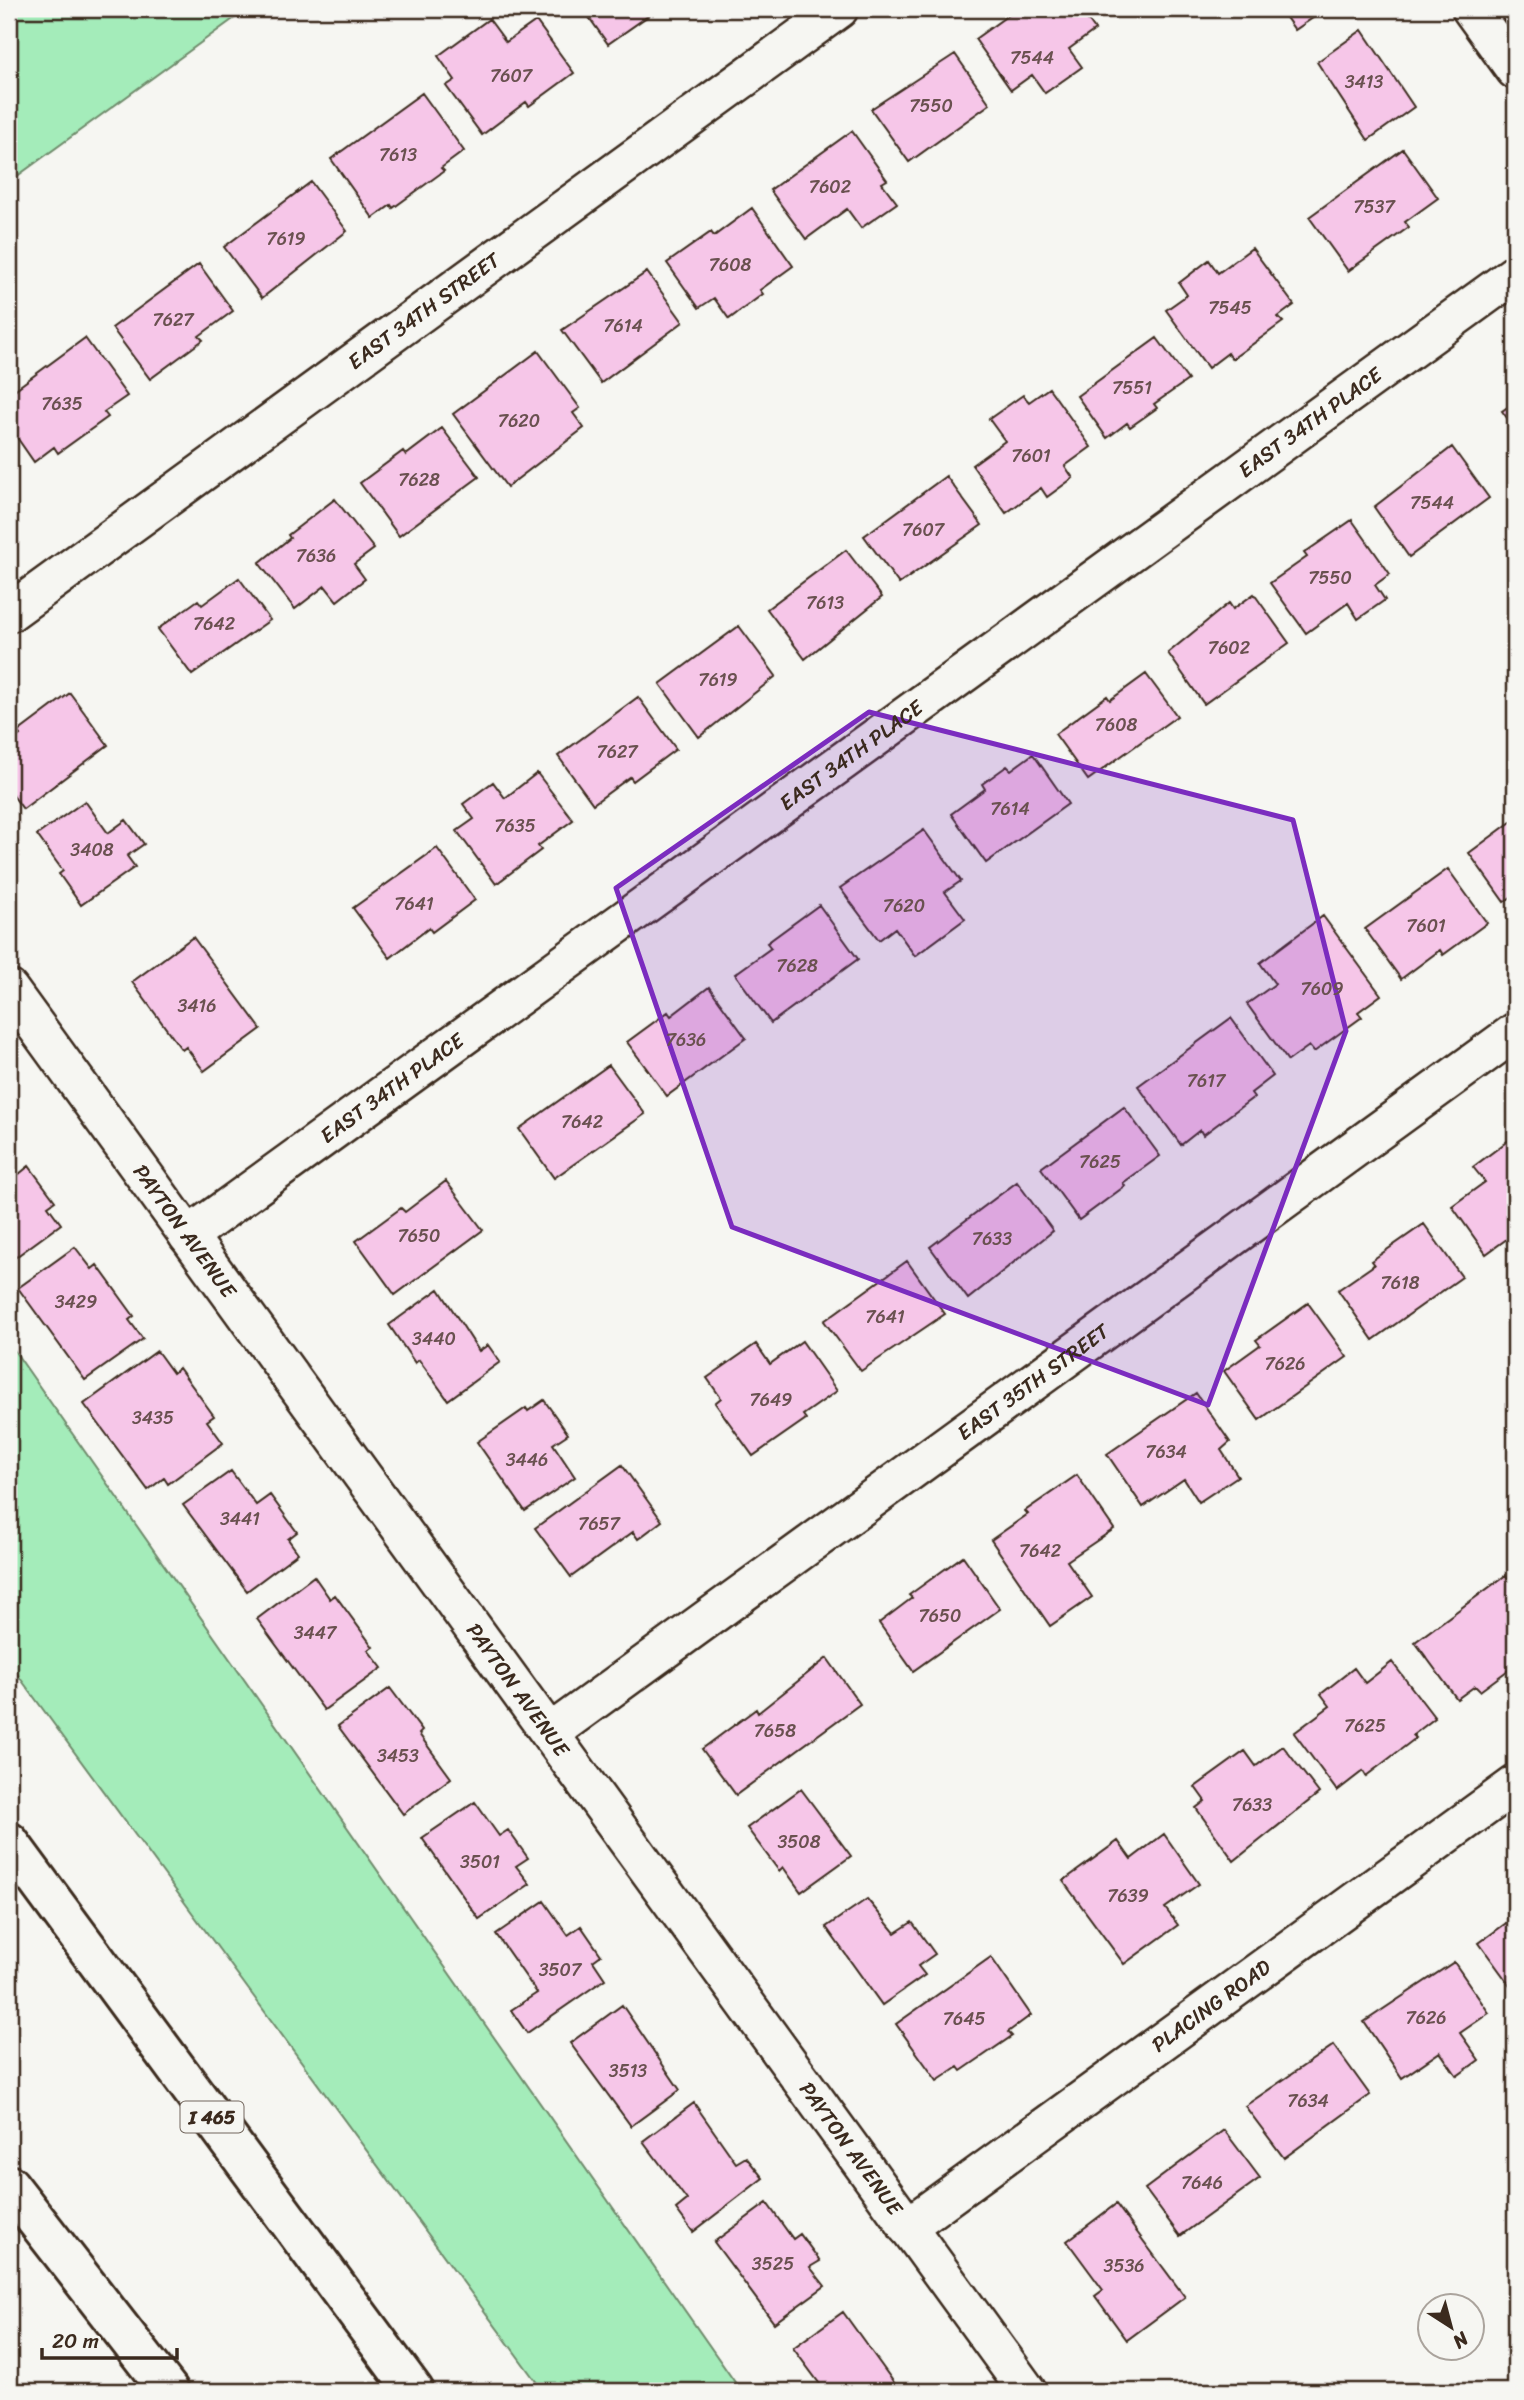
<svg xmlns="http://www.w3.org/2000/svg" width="1524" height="2400" font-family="Sriracha,sans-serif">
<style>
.green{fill:#a4ecba;stroke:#708b6c;stroke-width:2}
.building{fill:#f6c6e8;stroke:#3b2a1e;stroke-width:2}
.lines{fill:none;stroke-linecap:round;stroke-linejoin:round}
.minor-casing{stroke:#3b2a1e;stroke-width:42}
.motorway-casing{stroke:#3b2a1e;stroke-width:44}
.minor{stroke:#f6f6f2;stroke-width:37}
.motorway{stroke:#f6f6f2;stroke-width:38}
.marked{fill:#7b2cbf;fill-opacity:0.2;stroke:#7b2cbf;stroke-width:5;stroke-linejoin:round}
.labels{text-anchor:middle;stroke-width:5;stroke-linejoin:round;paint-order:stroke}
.number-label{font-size:18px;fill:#6a5150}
.shield{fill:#f6f6f2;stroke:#73675e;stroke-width:2}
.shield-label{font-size:19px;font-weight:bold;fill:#3b2a1e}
.street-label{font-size:21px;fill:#3b2a1e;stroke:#f6f6f2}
</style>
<rect width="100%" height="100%" fill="#f6f6f2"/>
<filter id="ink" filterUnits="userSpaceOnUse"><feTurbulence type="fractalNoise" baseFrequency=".0143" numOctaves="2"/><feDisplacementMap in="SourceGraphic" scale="14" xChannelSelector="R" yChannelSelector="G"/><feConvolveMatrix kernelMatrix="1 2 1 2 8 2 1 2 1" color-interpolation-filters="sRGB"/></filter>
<g filter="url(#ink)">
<path class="green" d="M9,9H247L9,182Z
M9,1343L741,2391H543L9,1663Z"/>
<path class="building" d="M583,9H653L655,11L608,44Z
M1008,9H1080L1095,30L1069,49L1082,67L1045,93L1032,75L1011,90L975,39L1011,13Z
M1280,9H1326L1295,30Z
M489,19L506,42L536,21L574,73L529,106L526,102L482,135L446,86L455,80L438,56Z
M1362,30L1414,107L1368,140L1317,62Z
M955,54L990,104L909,162L871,109Z
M422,93L464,151L441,168L444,171L393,208L391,205L373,218L331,159Z
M852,131L887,180L882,183L897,203L861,228L847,209L806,239L770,190Z
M1403,149L1438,198L1405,222L1409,227L1348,271L1309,217Z
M311,182L347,231L262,298L224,247Z
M752,208L793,266L760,290L763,294L729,319L714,298L699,308L667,263L711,232L714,236Z
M1252,248L1294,305L1278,317L1283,322L1232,359L1228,353L1208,368L1166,310L1187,295L1179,283L1209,260L1218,273Z
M199,264L233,311L199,336L203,340L150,379L112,328Z
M647,272L683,322L601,383L562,330Z
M85,338L127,396L104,412L108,417L58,453L54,447L34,462L9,426V394Z
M1157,338L1188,380L1154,404L1157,408L1130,427L1127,423L1107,438L1077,396Z
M538,351L580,408L573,413L584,428L507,487L453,414Z
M1049,388L1091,447L1065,466L1073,478L1047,497L1041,488L1006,513L972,465L1005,441L989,419L1023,395L1029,402Z
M1515,402V429L1502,411Z
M442,428L479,477L399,536L360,483L403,451L406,455Z
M1452,447L1489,498L1409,557L1374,507Z
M946,476L982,525L899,584L864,536Z
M335,499L374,549L354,564L365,579L337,601L325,586L295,609L259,563L290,538L288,535Z
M1352,520L1390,574L1375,585L1385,600L1358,619L1348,603L1306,633L1270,583L1307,557L1304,553Z
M846,550L882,597L805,659L767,609Z
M239,578L270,620L192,675L158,629L198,600L202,605Z
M1254,594L1289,643L1204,704L1168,653L1229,603L1233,609Z
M739,626L776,676L699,737L660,684Z
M1146,674L1177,716L1088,780L1055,734L1107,696L1110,700Z
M70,693L108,745L23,809L9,790V744L20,735L18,732Z
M638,697L676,749L633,781L630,777L593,804L558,756Z
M1033,754L1068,804L986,863L951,814L985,789L982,784L1007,766L1011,770Z
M537,773L573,820L538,846L541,850L496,884L457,831L474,819L463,804L493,782L505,798Z
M85,801L108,833L126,820L144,844L127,856L135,867L81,905L59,874L63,871L37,835Z
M1515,819V894L1504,902L1469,853Z
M924,830L961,881L945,892L965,919L915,956L895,928L879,940L840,888Z
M437,848L475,900L432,932L429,928L390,958L353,908Z
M1448,869L1487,923L1443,955L1440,950L1401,979L1365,929Z
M819,905L858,959L771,1023L735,974L771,948L767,943Z
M1323,916L1381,995L1358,1012L1362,1017L1314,1052L1309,1046L1288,1061L1247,1004L1275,984L1260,963Z
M193,937L261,1029L204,1071L186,1047L182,1050L132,982Z
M709,987L746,1038L667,1096L627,1042L668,1012L671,1016Z
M1231,1018L1273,1076L1251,1093L1254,1097L1203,1135L1200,1130L1181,1145L1138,1086Z
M609,1065L645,1114L554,1178L519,1129Z
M1124,1107L1160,1156L1123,1183L1125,1186L1079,1220L1041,1168Z
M1509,1140L1515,1149V1233L1486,1254L1452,1206L1485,1182L1473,1167Z
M9,1160L19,1174L29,1166L55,1201L48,1206L61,1224L9,1262Z
M446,1181L483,1230L395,1295L356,1241L401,1208L405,1212Z
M1017,1182L1053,1231L968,1299L930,1247Z
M1424,1224L1462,1277L1373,1340L1338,1290L1374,1265L1371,1261Z
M75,1247L92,1269L97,1265L134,1316L129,1320L143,1339L85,1380L18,1288Z
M907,1261L945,1314L861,1371L824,1321Z
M439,1289L479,1351L488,1345L500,1362L448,1400L419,1360L415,1363L389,1325Z
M1308,1303L1347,1357L1259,1420L1224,1371L1260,1345L1256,1340Z
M802,1341L837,1391L803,1415L806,1419L753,1456L715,1403L721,1398L707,1378L756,1344L770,1364Z
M157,1351L173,1373L179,1368L214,1416L207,1421L223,1443L168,1484L164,1478L148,1490L84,1404Z
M1196,1393L1230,1442L1221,1450L1238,1476L1199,1502L1184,1479L1143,1507L1107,1454Z
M544,1400L568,1434L553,1444L575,1477L525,1511L477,1442L526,1408L528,1411Z
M622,1465L662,1521L638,1539L633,1532L571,1577L535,1528Z
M231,1471L256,1505L270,1495L297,1532L288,1539L298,1553L247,1591L183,1505Z
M1077,1475L1114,1529L1067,1561L1092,1597L1050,1626L991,1540L1028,1514L1025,1511Z
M963,1556L1000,1609L913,1671L879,1623L912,1598L909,1595Z
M1506,1575L1515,1588V1665L1480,1691L1475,1686L1457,1699L1415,1642Z
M314,1576L330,1599L335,1595L373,1647L368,1650L382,1668L324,1710L257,1619Z
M827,1658L860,1704L736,1795L702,1749L756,1709L758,1713Z
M1392,1662L1435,1718L1413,1735L1416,1738L1366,1776L1363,1771L1337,1791L1294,1733L1330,1706L1321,1694L1354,1668L1365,1683Z
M390,1688L422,1731L419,1734L451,1778L403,1814L338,1726Z
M1283,1746L1319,1793L1234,1861L1196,1808L1205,1801L1195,1787L1245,1751L1256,1766Z
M801,1789L851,1856L801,1892L783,1867L779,1871L747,1828Z
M475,1802L499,1836L508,1830L528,1858L516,1866L530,1884L479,1919L422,1838Z
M1164,1834L1199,1884L1165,1908L1178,1925L1124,1964L1063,1881L1118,1841L1131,1859Z
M867,1899L895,1933L912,1922L935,1954L918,1966L925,1975L882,2005L826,1927Z
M544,1901L568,1935L581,1926L601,1955L593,1961L605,1979L527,2033L511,2010L537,1993L496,1934Z
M1515,1910V1990L1514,1991L1479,1943L1513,1918L1510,1914Z
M991,1957L1031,2015L1008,2032L1012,2036L961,2071L958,2067L937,2081L896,2024Z
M1454,1962L1489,2013L1460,2033L1479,2060L1457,2076L1440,2052L1402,2078L1364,2022Z
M622,2005L680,2090L631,2126L570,2043Z
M1334,2045L1370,2095L1284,2158L1245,2106Z
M694,2103L736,2163L746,2157L763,2178L693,2232L676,2209L687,2200L643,2141Z
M1224,2130L1260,2178L1180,2236L1145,2189Z
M767,2203L793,2239L800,2234L820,2261L810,2267L825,2286L774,2323L714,2242Z
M1116,2204L1185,2297L1127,2340L1095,2296L1103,2290L1067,2241Z
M843,2312L900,2391H825L793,2348Z"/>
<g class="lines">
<g class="minor-casing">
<g id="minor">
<path d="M1471,9L1515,70"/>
<path id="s1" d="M9,613L839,9"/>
<path id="s2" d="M9,989L1027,2391"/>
<path id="s3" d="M188,1236L1515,274"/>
<path id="s4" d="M550,1733L1515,1032"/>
<path id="s5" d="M907,2227L1515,1785"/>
</g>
</g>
<g class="motorway-casing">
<path id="motorway" d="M9,1842L414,2391
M9,2185L169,2391"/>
</g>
<use href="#minor" class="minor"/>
<use href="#motorway" class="motorway"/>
</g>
</g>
<path class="marked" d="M869,712L1293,820L1346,1031L1208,1405L732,1227L616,888Z"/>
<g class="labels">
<g class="number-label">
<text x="1032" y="64">7544</text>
<text x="511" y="82">7607</text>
<text x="1364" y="88">3413</text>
<text x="931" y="112">7550</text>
<text x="398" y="161">7613</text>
<text x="830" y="193">7602</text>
<text x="1374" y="213">7537</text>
<text x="286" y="245">7619</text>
<text x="730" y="271">7608</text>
<text x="1230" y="314">7545</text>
<text x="173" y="326">7627</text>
<text x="623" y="332">7614</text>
<text x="1132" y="394">7551</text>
<text x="62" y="410">7635</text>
<text x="519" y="427">7620</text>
<text x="1031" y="462">7601</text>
<text x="419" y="486">7628</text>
<text x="1432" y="509">7544</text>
<text x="923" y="536">7607</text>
<text x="316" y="562">7636</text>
<text x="1330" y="584">7550</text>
<text x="825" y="609">7613</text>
<text x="214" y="630">7642</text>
<text x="1229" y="654">7602</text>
<text x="718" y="686">7619</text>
<text x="1116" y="731">7608</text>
<text x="617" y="758">7627</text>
<text x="1010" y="815">7614</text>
<text x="515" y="832">7635</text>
<text x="92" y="856">3408</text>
<text x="414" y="910">7641</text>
<text x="904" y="912">7620</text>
<text x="1426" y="932">7601</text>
<text x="797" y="972">7628</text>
<text x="1322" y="995">7609</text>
<text x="197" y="1012">3416</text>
<text x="686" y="1046">7636</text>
<text x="1206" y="1087">7617</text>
<text x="582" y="1128">7642</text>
<text x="1100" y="1168">7625</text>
<text x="419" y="1242">7650</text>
<text x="992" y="1245">7633</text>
<text x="1400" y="1289">7618</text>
<text x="76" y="1308">3429</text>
<text x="885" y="1323">7641</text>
<text x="434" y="1345">3440</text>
<text x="1285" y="1370">7626</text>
<text x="771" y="1406">7649</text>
<text x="153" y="1424">3435</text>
<text x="1166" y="1458">7634</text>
<text x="527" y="1466">3446</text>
<text x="240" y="1525">3441</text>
<text x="599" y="1530">7657</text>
<text x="1040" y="1557">7642</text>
<text x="940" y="1622">7650</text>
<text x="315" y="1639">3447</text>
<text x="1365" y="1732">7625</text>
<text x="775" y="1737">7658</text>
<text x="398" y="1762">3453</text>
<text x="1252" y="1811">7633</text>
<text x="799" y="1848">3508</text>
<text x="480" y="1868">3501</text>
<text x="1128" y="1902">7639</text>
<text x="560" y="1976">3507</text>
<text x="1426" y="2024">7626</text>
<text x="964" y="2025">7645</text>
<text x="628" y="2077">3513</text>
<text x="1308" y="2107">7634</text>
<text x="1202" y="2189">7646</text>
<text x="773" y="2270">3525</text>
<text x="1124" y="2272">3536</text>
</g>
<rect class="shield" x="180.5" y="2101.5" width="63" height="31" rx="5"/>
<g class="shield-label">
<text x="212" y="2124">I 465</text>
</g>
<g class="street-label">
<text dy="7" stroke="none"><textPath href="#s1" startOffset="513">EAST 34TH STREET</textPath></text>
<text dy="7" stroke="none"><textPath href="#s3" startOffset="1386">EAST 34TH PLACE</textPath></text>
<text dy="7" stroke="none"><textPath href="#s3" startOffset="819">EAST 34TH PLACE</textPath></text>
<text dy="7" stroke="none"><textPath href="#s3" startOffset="252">EAST 34TH PLACE</textPath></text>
<text dy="7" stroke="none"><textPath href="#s2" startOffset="299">PAYTON AVENUE</textPath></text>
<text dy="7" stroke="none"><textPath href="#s4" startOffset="597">EAST 35TH STREET</textPath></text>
<text dy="7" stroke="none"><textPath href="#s2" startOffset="866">PAYTON AVENUE</textPath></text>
<text dy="7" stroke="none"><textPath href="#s5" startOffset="376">PLACING ROAD</textPath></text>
<text dy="7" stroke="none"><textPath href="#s2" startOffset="1433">PAYTON AVENUE</textPath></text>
</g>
</g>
<rect width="1524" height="2400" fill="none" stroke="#f6f6f2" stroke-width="35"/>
<rect x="18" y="18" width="1489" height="2365" fill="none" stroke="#3b2a1e" stroke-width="2.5" filter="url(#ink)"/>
<g transform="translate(1451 2327) rotate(144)"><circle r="33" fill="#f6f6f2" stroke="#aba49d" stroke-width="2"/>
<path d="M0-5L12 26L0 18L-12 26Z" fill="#3b2a1e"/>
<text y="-10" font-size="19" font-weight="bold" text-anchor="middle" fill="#3b2a1e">N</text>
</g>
<path d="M42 2348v10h135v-10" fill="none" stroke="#3b2a1e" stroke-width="3.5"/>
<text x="52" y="2348" font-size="21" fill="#3b2a1e" stroke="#f6f6f2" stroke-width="5" paint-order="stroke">20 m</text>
</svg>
